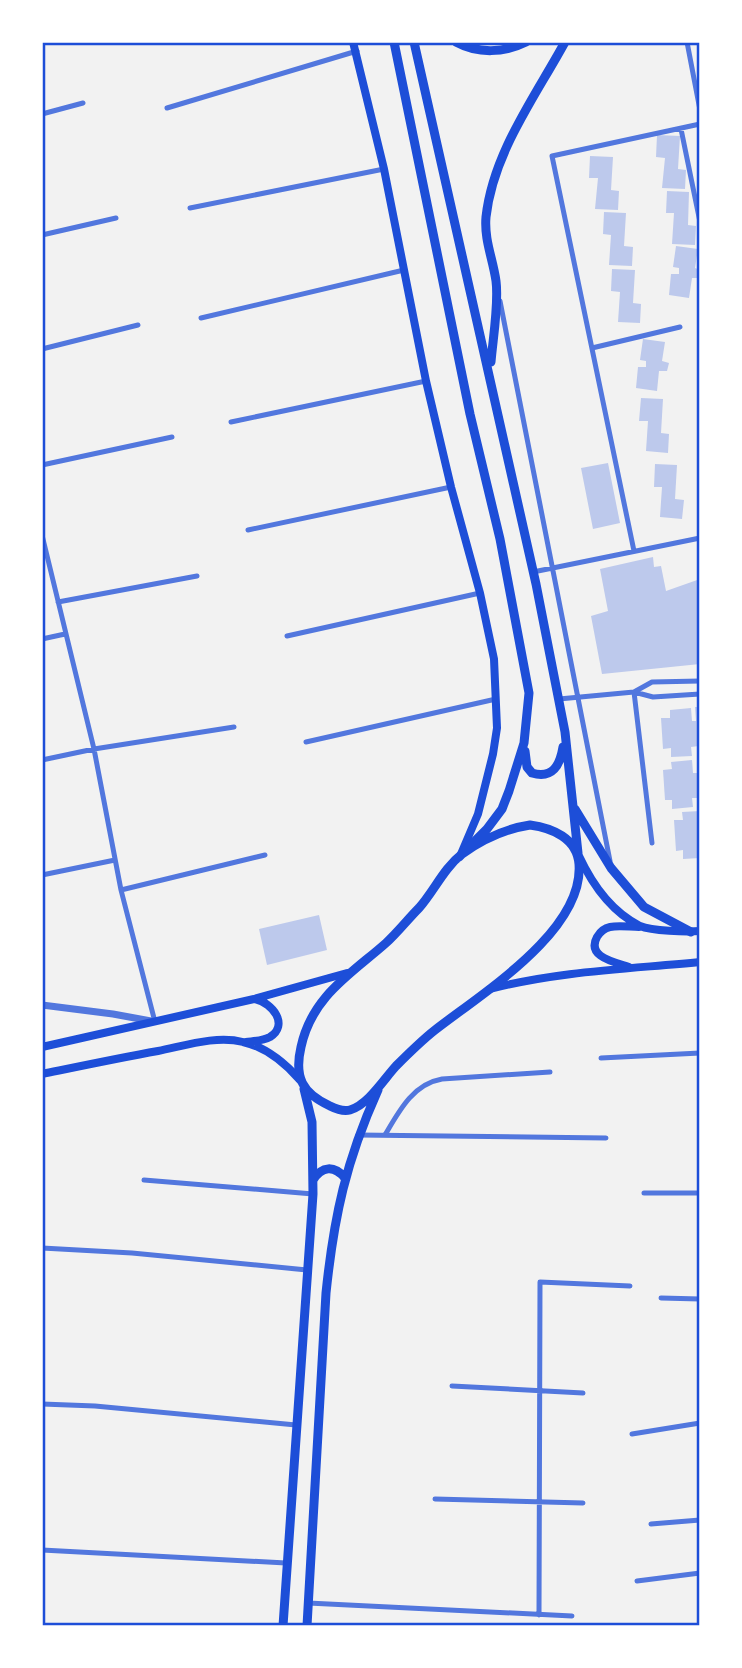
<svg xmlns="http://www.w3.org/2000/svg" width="742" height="1668" font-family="'Noto Sans',sans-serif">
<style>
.building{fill:#bdc9ec}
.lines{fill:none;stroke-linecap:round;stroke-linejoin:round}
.minor{stroke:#5277de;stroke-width:5}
.tertiary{stroke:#5277de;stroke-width:7}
.secondary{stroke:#1d4ed8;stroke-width:8}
.primary{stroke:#1d4ed8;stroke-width:9}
.neatline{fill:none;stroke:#1d4ed8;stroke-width:2.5}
</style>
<rect width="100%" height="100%" fill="#f2f2f2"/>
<path class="building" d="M657,135L680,136L678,169L686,170L685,189L662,188L665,158L656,157Z
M590,156L613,157L611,190L619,191L618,210L595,209L598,178H589Z
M667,191L689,192L688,225L696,226L695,245L672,244L674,213H666Z
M604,212L626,213L624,246L633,247L632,266L609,265L611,235L603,234Z
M676,246L698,249L695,268L700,270V276L699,278H692L689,298L669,295L671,274H679V268L673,267Z
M612,269L635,270L633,303L641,304L640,323L618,322L620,292L611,291Z
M643,339L665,342L662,361L669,363L667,371H659L657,391L636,388L638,367H646V361L640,360Z
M641,398L663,399L661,433L669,434L668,453L646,451L648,421H639Z
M608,463L620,523L593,529L581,468Z
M655,464L677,465L675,499L684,500L682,519L660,517L662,487H654Z
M653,557L654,567L661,566L666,591L700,579V664L602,674L591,616L608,611L600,569Z
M695,707H700V721H698L699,746L691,747L692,756L671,757V748L663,749L661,718H670V710L691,708L692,721H696Z
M692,760L693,773H699L700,798H692L693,807L672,809V800H665L663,770L672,769L671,762Z
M700,811V858L683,859V850L676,851L674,820H683L682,812Z
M319,915L327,950L267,965L259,929Z"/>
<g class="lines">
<path class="minor" d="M687,42L700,110
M167,108L357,51
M42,114L83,103
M681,129L700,222
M190,208L384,169
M42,235L116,218
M500,301L610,861
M201,318L404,270
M592,348L680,327
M42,349L138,325
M231,422L426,381
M42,465L172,437
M248,530L451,487
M42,535L94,749L121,890L155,1022
M634,551L552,156L700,124
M533,572L700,538
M58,602L197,576
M287,636L480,593
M42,639L65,634
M634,692L652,843
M634,692L652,682L700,681
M559,699L634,692L653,697L700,694
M306,742L496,699
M42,760L94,749L234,727
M42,875L115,860
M121,890L265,855
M601,1058L700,1053
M358,1135L606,1138
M385,1135C399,1111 413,1084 442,1079L550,1072
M144,1180L313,1194
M644,1193H700
M42,1248L132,1253L307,1270
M661,1298L700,1299
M452,1386L583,1393
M42,1404L95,1406L296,1425
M632,1434L700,1423
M435,1499L583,1503
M651,1524L700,1520
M42,1550L286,1563
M637,1581L700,1573
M308,1603L572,1616
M539,1615L540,1282L630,1286
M42,1626H45"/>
<path class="tertiary" d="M42,1005L113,1014L151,1021"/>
<path class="secondary" d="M353,42L384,169L426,381L451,487L480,593L494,659L497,728L493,754L478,814L461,854
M579,856C592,884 612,912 640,926C652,931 686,932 700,931
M629,967C615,962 586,957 597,937C600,932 605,928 610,927C619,925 630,927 639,927
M490,989C559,971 629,969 700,962
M246,1042C254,1041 263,1041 270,1037C289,1025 273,1003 255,999
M42,1047L254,999L347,973
M42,1074C81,1066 119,1058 158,1051C184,1046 216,1035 243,1042C266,1047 285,1063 300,1080"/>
<path class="primary" d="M394,42L470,414L500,539L529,693L524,743L509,791L502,809L487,829L459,857
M414,42L536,584L565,732L578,853
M456,42C478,54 504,53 526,42
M491,362C493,338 499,303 496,281C493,259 484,240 486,217C493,153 535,97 565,42
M525,751L527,767L532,773C553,779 560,765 563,747
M575,809L611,868L644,907L691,932
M530,825C552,828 577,838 579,864C584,931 481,994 435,1030C421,1041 408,1054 396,1066C384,1079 368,1105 350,1110C343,1112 336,1109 330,1106C302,1093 294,1077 301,1047C312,996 351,974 386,943C398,932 408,919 419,908C434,891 444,868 462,854C483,839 504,829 530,825Z
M313,1180C322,1166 334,1165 345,1178
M283,1626L313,1194L312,1122L304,1089
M307,1626L326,1293C334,1216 346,1161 378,1090"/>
</g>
<rect width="742" height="1668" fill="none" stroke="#ffffff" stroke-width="88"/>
<rect x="44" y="44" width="654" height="1580" class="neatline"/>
</svg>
